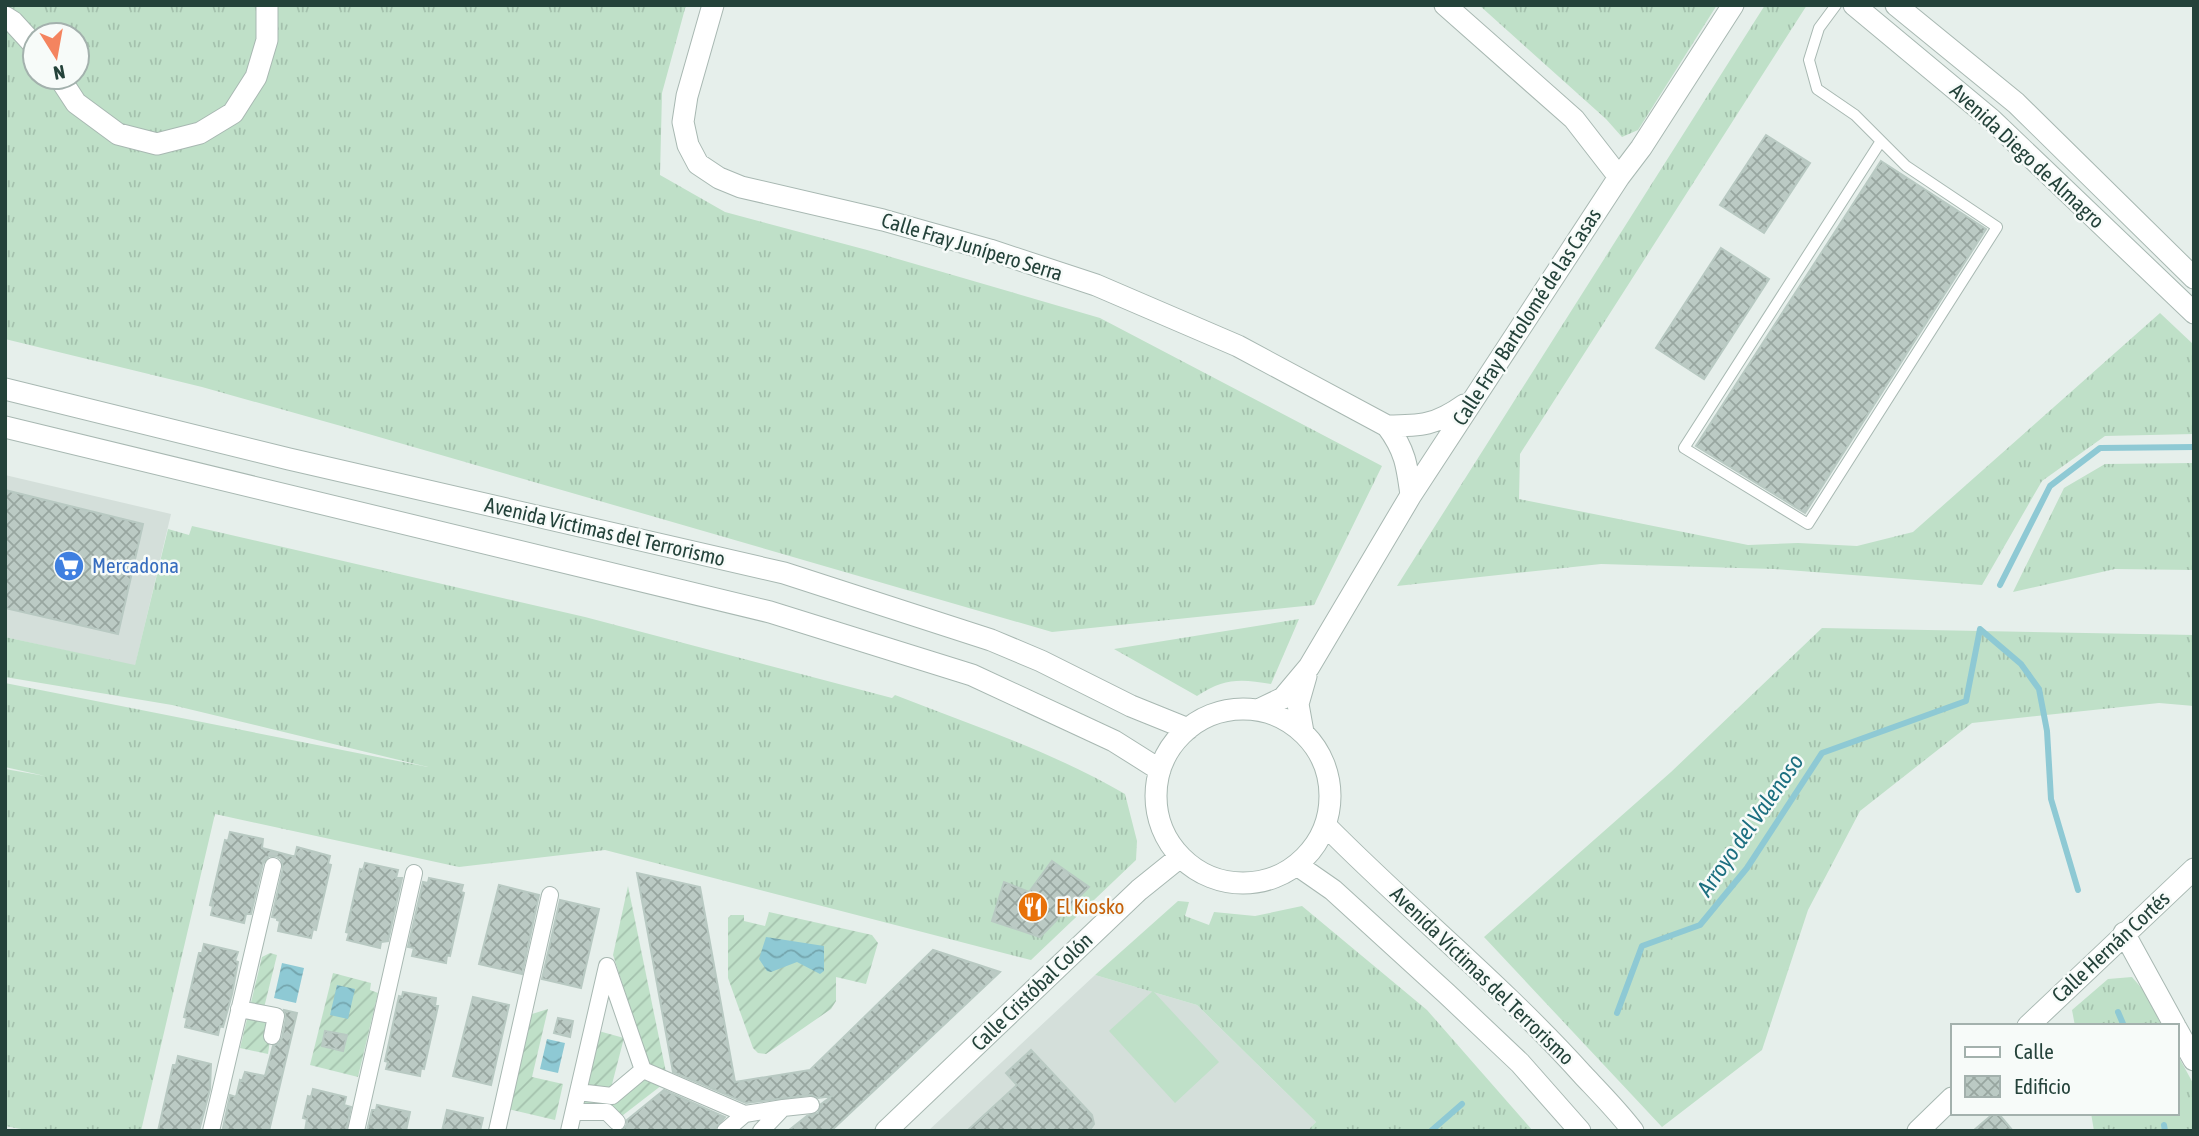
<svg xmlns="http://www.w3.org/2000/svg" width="2199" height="1136" font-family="'Asap Condensed',sans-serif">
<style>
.built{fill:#d4dfda}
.grass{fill:url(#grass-tufts);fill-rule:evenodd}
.garden{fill:url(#garden-furrows)}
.pitch{fill:#bfe0c8}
.water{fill:url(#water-waves)}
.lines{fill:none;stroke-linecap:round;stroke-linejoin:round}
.stream{stroke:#8ec9d4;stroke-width:6}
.building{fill:url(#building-cross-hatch);stroke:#b8c9c2;stroke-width:2}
.service-casing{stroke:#a8b8b2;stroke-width:12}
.pedestrian-casing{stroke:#a8b8b2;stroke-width:18}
.minor-casing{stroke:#a8b8b2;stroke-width:23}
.service{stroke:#fff;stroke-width:10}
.pedestrian{stroke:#fff;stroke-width:16}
.minor{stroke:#fff;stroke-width:21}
.labels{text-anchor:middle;stroke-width:5;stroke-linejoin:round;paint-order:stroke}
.street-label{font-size:21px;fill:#24423a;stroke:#f7fbf9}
.shop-label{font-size:21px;fill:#366cbe;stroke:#f7fbf9;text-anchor:start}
.food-label{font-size:21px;fill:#c56008;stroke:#f7fbf9;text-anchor:start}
.water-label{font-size:23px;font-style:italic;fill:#1c6f80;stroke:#f7fbf9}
</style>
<defs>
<pattern id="grass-tufts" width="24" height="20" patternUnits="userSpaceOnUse" patternTransform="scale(1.75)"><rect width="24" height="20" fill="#bfe0c8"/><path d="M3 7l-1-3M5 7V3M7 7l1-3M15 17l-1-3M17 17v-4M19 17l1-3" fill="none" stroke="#a4c1ad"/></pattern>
<pattern id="garden-furrows" width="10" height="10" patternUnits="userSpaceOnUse" patternTransform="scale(1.75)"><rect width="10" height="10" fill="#bfe0c8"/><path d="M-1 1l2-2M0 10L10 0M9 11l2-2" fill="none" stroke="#a4c1ad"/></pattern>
<pattern id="water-waves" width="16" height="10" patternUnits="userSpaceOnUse" patternTransform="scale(1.75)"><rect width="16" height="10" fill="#8ec9d4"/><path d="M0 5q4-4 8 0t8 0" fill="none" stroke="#74a5ad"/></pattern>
<pattern id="building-cross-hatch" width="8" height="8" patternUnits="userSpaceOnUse" patternTransform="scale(1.75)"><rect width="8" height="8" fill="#bbcac4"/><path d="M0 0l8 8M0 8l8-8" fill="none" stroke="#98a6a0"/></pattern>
</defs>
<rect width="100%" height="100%" fill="#e6efeb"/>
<path class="built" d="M5,475L171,514L135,666L5,637Z
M1095,975L1197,1005L1316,1122L1307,1131H928Z"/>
<path class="grass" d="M5,5H686L662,93L660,175L725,212L867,250L1100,318L1382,466L1314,605L1052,632L341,426L202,387L5,339ZM35,35H77V77H35Z
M1479,5H1717L1638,130L1622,137L1606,119Z
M1765,5H1807L1520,454L1519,499L1748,545L1798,543L1857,546L1913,532L2160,313L2194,345V434L2105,436L2042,481L1982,585L1774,569L1601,564L1397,586Z
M2194,463V570L2115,569L2013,592L2064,488L2105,464Z
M192,526L585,617L892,698L895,695C972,725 1053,752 1125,794L1137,841L1136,860L1031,960L605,850L459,867L215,814L141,1131H32L5,1126V769L45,776L5,767V683L428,767L172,705L5,677V637L135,665L168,529L189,535Z
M1299,619L1271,684C1240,679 1225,678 1197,696L1114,649Z
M1822,628L2194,635V706L2159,703L1972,723L1860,811L1808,910L1762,1050L1662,1127L1484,937L1671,772Z
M1178,901L1189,902L1185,916L1209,925L1214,912L1255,916L1302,906L1427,1010L1533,1131H1307L1316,1122L1197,1005L1095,975Z
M2132,977L2144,991L2162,1026H2075L2072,1010L2108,979Z
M2176,1052L2194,1085V1131H2094L2091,1113H2176Z"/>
<path class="garden" d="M628,886L667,1077L650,1068L613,955Z
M769,912L872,935L878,943L866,984L836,977V1001L831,1009L766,1054L758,1053L753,1048L728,978V918L731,915H744V921L765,926Z
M270,953L277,955L262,1016L273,1019L268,1054L240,1048L262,957Z
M333,973L371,983L370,990L378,993L358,1077L310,1065Z
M548,1009L532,1077L563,1084L555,1120L508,1109L526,1022L532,1014Z
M595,1030L624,1038L610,1092L583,1086Z
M641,1076L662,1085L618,1119L576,1110L580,1100Z"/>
<path class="pitch" d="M1153,991L1219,1062L1175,1103L1109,1031Z"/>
<path class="water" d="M766,937L824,946V971L820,974L797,962L771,972L767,971L759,959Z
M282,963L304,968L296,1003L274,998Z
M337,985L355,989L348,1019L330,1015Z
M547,1039L565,1043L558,1073L540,1069Z"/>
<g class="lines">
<path class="stream" d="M2000,585L2050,486L2100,448L2194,447
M2118,1012L2124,1026
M1617,1013L1642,946L1700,925L1747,868L1822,753L1966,701L1980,629L2021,664L2039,689L2047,731L2051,799L2078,890
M2164,1125L2165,1131
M1431,1131L1462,1104"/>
</g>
<path class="building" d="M1766,135L1810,163L1764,233L1720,205Z
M1881,161L1986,229L1805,513L1696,446Z
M1721,248L1769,279L1704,379L1656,348Z
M5,490L143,524L118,634L5,608Z
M230,832L263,839L262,848L292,856H295L297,847L330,856L328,864L331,865L316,930L313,929L311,938L278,931L280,921L277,920V918L272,917L283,868L281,859L276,856H269L263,863L251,914H246L244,923L211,915L213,906L210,905L225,840L228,841Z
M1052,861L1089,887L1040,937L992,921L1004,882L1029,892Z
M365,863L398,870L396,878H402L388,941L381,942L380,948L347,940L349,933L346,932L360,869L363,870Z
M637,873L700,887L735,1082L810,1070L933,950L1000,972L831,1131H788L807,1116L818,1113L821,1104L832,1096L818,1098L810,1095L746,1103L673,1072Z
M429,878L463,885L461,892L464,893L450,956L447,955L446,963L412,956L414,948L408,947L423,882L428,883Z
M499,885L539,895L522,974L479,964Z
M560,900L599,909L581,988L542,979Z
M204,944L238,952L235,961L238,962L232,994L223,1027L220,1026L218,1035L185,1027L187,1018L184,1017L190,992L199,953H202Z
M403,992L436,998L435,1006H438L424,1069L421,1068L420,1076L386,1069L388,1062L385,1061L399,996L402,997Z
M473,997L509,1005L491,1085L453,1076Z
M284,1010L297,1013L269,1131H234L223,1128L230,1095L236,1097L240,1080L242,1081L245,1072L265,1076L273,1046L279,1043L282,1038L286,1018Z
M558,1018L573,1021L570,1037L554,1033Z
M325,1031L347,1035L343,1051L322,1046Z
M1031,1050L1092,1115L1094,1124L1089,1131H967L1017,1085L1006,1073Z
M178,1056L211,1064L210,1089L199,1131H158L173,1065H176Z
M313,1089L346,1097L344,1105L351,1107L346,1131H305L307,1119L303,1118L308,1096L311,1097Z
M664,1090L725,1117L713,1131H622L627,1125V1120Z
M377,1105L410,1112L406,1131H367L372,1110H376Z
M447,1110L483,1118L480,1131H442Z
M1994,1113H1998L2013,1131H1973Z"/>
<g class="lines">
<g class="service-casing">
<path id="service" d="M1836,5L1819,28L1809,60L1817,89L1855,115L1906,166L1997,227L1808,524L1684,448L1881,141"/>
</g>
<g class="pedestrian-casing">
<path id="pedestrian" d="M239,1009L276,1016L272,1036
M578,1092L612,1096L643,1070
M574,1112H607L617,1122
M211,1131L273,866
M356,1131L414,873
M497,1131L550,895
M569,1131L607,966L643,1070L745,1114
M725,1131L745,1114L783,1108
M761,1131L783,1108L811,1105"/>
</g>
<g class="minor-casing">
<path id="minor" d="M713,5L687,96L683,122L688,145L698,164L719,178L741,187L883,220L990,250L1096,285L1238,346L1387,426C1405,450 1407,465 1411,495
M1854,5L1991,119L2194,313
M1896,5L2016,103L2194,278
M5,17L13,22L35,46
M59,77L76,103L118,134L157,144L200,133L233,113L256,77L267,40V5
M1619,177L1641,148L1733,5
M5,389L289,459L784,573L991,640L1041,661L1131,706L1188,729
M1387,426C1421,426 1436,425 1464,405
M5,427L770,612L972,675L1114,741L1160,770
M1156 796a87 87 0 1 1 174 0a87 87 0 1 1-174 0Z
M1258,710L1283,698L1309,667L1411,495L1619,177L1574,119L1445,5
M1303,732L1298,704L1306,676
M1326,826C1410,911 1503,986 1583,1075C1600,1093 1618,1111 1633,1131
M1297,865L1333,890L1447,994L1520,1063L1580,1131
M2124,933L2175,1026
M2028,1026L2194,869
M2176,1028L2194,1060
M886,1131L1139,890L1180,857
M1918,1131L1952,1098"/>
</g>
<use href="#service" class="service"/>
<use href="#pedestrian" class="pedestrian"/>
<use href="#minor" class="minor"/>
</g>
<defs>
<g id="supermarket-disc" transform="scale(1.575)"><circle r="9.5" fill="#3f7fe0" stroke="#f7fbf9"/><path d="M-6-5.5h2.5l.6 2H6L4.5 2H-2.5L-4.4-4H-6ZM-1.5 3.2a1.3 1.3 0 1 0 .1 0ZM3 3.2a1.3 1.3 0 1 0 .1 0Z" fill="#fff"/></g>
<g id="restaurant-disc" transform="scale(1.575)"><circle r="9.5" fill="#e8710a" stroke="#f7fbf9"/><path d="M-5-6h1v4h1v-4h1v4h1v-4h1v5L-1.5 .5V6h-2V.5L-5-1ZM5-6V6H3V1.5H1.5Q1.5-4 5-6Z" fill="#fff"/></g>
</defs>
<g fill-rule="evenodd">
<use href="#supermarket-disc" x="69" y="566"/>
<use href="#restaurant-disc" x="1033" y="907"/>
</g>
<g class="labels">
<g class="street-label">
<text transform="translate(2027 156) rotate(43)" y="7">Avenida Diego de Almagro</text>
<text transform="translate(972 247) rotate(17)" y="7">Calle Fray Junípero Serra</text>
<text transform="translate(1527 317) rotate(-57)" y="7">Calle Fray Bartolomé de las Casas</text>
<text transform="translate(605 532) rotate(13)" y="7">Avenida Víctimas del Terrorismo</text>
<text transform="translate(2111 947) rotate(-43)" y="7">Calle Hernán Cortés</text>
<text transform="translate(1482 976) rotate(44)" y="7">Avenida Víctimas del Terrorismo</text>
<text transform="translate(1032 992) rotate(-44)" y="7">Calle Cristóbal Colón</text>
</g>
<g class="shop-label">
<text x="92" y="573">Mercadona</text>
</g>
<g class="food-label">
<text x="1056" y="914">El Kiosko</text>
</g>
<g class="water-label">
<text transform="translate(1750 825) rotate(-55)" y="8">Arroyo del Valenoso</text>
</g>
</g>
<rect width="2199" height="1136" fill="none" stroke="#24423a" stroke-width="14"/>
<rect x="1951" y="1024" width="228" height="91" fill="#f7fbf9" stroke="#a3b1ad" stroke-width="2"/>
<rect x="1965" y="1047" width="35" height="10" fill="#ffffff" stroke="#a3b1ad" stroke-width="2"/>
<text x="2014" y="1059" font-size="21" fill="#24423a">Calle</text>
<rect x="1965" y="1076" width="35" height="21" fill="url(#building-cross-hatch)" stroke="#a3b1ad" stroke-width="2"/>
<text x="2014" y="1094" font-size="21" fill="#24423a">Edificio</text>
<g transform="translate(56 56) rotate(169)"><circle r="33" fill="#f7fbf9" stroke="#a3b1ad" stroke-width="2"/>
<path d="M0-5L12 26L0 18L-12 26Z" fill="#f4845f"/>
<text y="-10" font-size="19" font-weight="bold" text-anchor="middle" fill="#24423a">N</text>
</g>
</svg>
